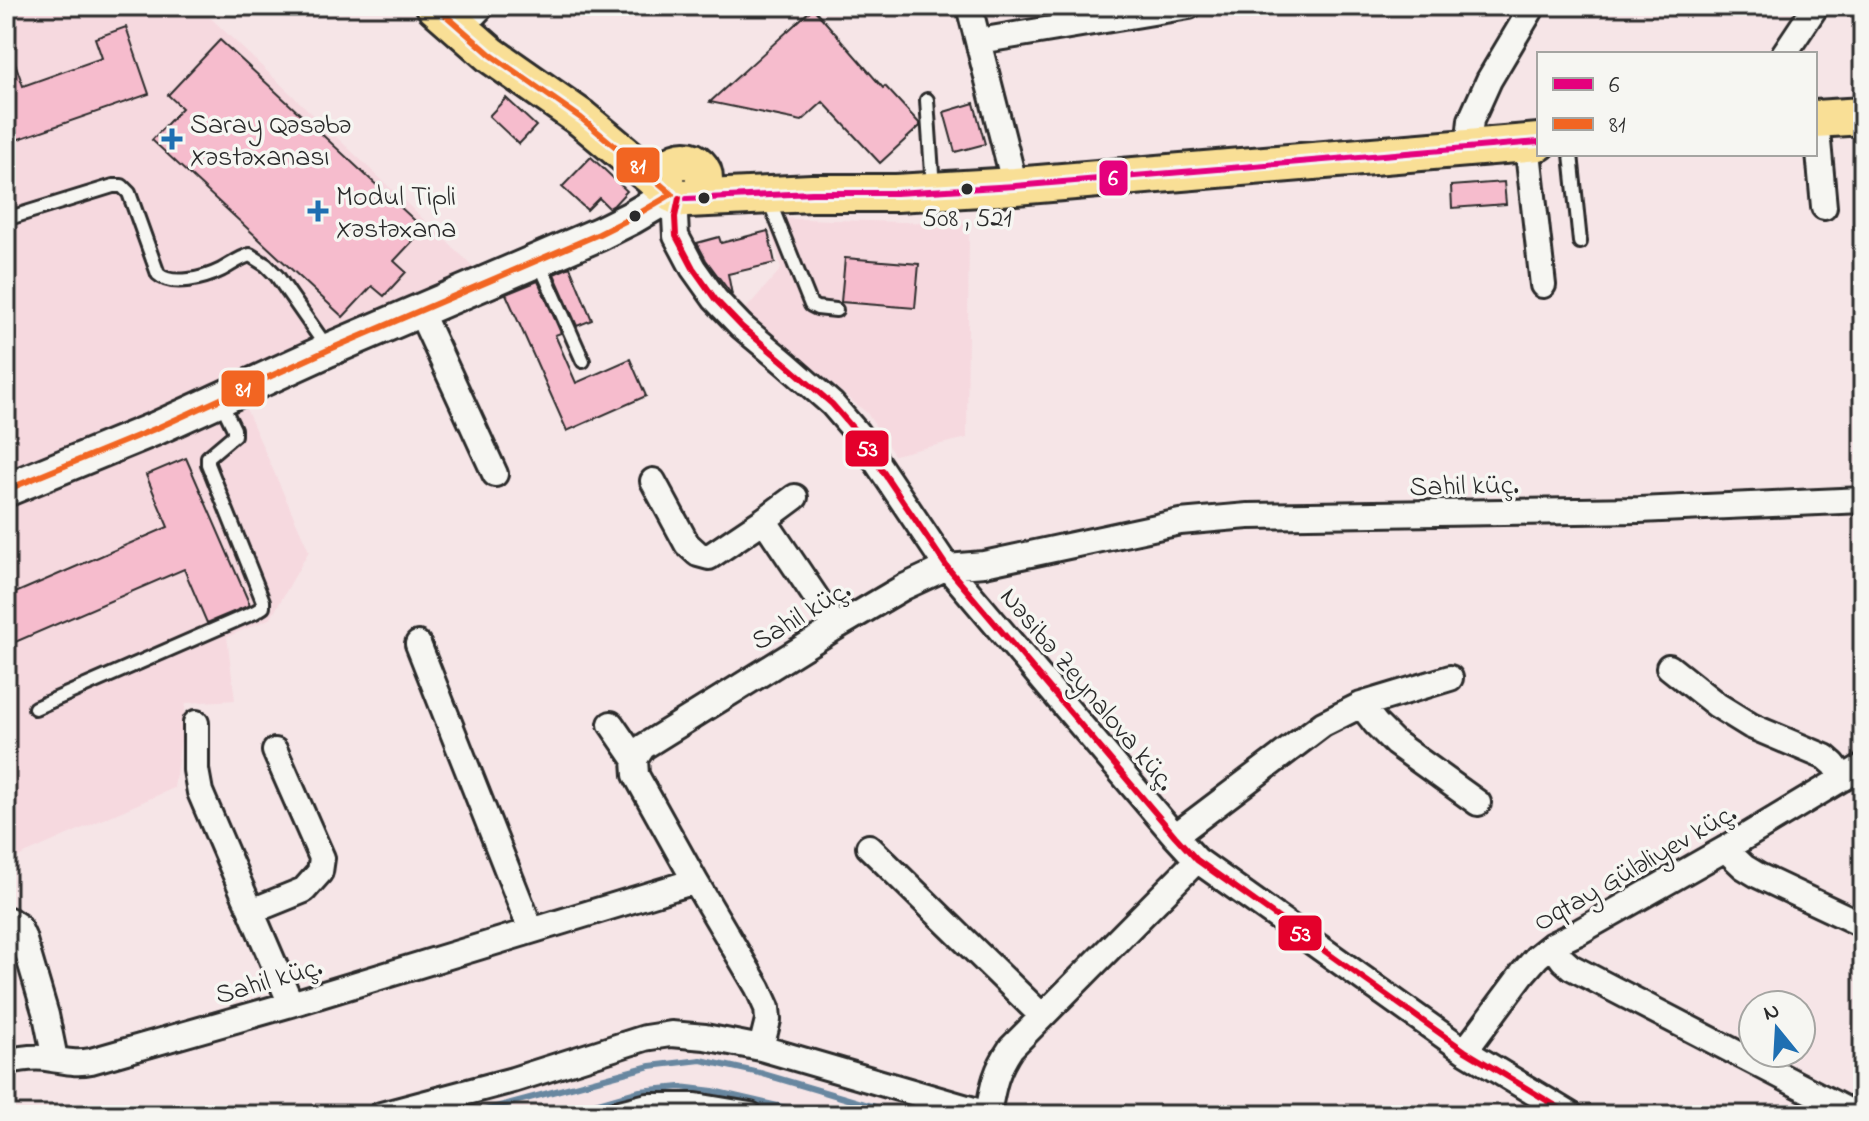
<svg xmlns="http://www.w3.org/2000/svg" width="1869" height="1121" font-family="'Indie Flower',sans-serif">
<style>
.built{fill:#f6d9df}
.lines{fill:none;stroke-linecap:round;stroke-linejoin:round}
.stream{stroke:#6887a0;stroke-width:6}
.building{fill:#f6bccd;stroke:#2b2b2b;stroke-width:2}
.lane-casing{stroke:#2b2b2b;stroke-width:18}
.street-casing{stroke:#2b2b2b;stroke-width:30}
.secondary-casing{stroke:#2b2b2b;stroke-width:38}
.primary-casing{stroke:#2b2b2b;stroke-width:42}
.lane{stroke:#f6f6f2;stroke-width:12}
.street{stroke:#f6f6f2;stroke-width:24}
.secondary{stroke:#f6f6f2;stroke-width:32}
.primary{stroke:#f9df96;stroke-width:36}
.bus-1-casing{stroke:#f6f6f2;stroke-width:12}
.bus-2-casing{stroke:#f6f6f2;stroke-width:12}
.bus-3-casing{stroke:#f6f6f2;stroke-width:12}
.bus-1{stroke:#e5007d;stroke-width:6}
.bus-2{stroke:#f26522;stroke-width:6}
.bus-3{stroke:#e4002b;stroke-width:6}
.poi-dot{fill:#1f6fb2;stroke:#f6f6f2;stroke-width:3}
.bus-dot{fill:#2b2b2b;stroke:#f6f6f2;stroke-width:3}
.labels{text-anchor:middle;stroke-width:7;stroke-linejoin:round;paint-order:stroke}
.bus-label{font-size:26px;fill:#2b2b2b;stroke:#f6f6f2}
.poi-label{font-size:28px;fill:#2b2b2b;stroke:#f6f6f2;text-anchor:start}
.street-label{font-size:28px;fill:#2b2b2b;stroke:#f6f6f2}
.line-badge{stroke:#f6f6f2;stroke-width:3}
.badge-label{font-size:22px;text-anchor:middle;font-weight:bold;fill:#fff}
</style>
<rect width="100%" height="100%" fill="#f6e5e7"/>
<filter id="ink" filterUnits="userSpaceOnUse"><feTurbulence type="fractalNoise" baseFrequency=".0125" numOctaves="2"/><feDisplacementMap in="SourceGraphic" scale="16" xChannelSelector="R" yChannelSelector="G"/><feConvolveMatrix kernelMatrix="1 2 1 2 8 2 1 2 1" color-interpolation-filters="sRGB"/></filter>
<g filter="url(#ink)">
<path class="built" d="M6,6H198L478,271L6,478Z
M768,218L969,224L967,438L894,455L867,413L744,311L781,269Z
M243,402L309,551L271,618L227,637L235,700L186,703L174,788L6,862V503Z"/>
<g class="lines">
<path class="stream" d="M466,1115L650,1066L701,1060L760,1073L902,1115
M557,1115L640,1091L680,1087L713,1091L817,1115"/>
</g>
<path class="building" d="M813,8L883,88L885,86L920,124V126L880,163L823,102L802,121L710,102Z
M126,27L149,94L16,140L6,110V46L9,45L23,86L102,58L95,38Z
M220,40L424,229L394,261L406,272L384,296L372,286L343,317L152,140L182,108L168,95Z
M506,98L536,126L519,144L489,116Z
M974,103L985,144L955,152L944,112Z
M591,157L627,191L614,205L609,208L599,198L587,210L562,187Z
M1504,182L1506,204L1452,208L1451,186Z
M768,231L775,263L728,274L732,295L706,260L697,243L719,237L721,243Z
M845,258L919,264L915,308L841,302Z
M570,267L592,320L577,326L554,274Z
M538,281L561,333L555,335L576,383L630,359L646,396L567,431L506,294Z
M186,458L250,605L207,623L184,569L6,646V597L168,527L146,475Z"/>
<g class="lines">
<g class="lane-casing">
<path id="lane" d="M927,100L933,188
M1571,154L1580,242
M768,198L811,305L817,308L836,310
M6,219L113,186H122L129,193L158,274C172,287 205,278 221,270C231,265 239,258 250,255L266,265L277,276L328,349
M539,262L583,361
M35,708L255,612L263,607V601L208,464V457L234,435V429L221,402"/>
</g>
<g class="street-casing">
<path id="street" d="M969,6L1015,186
M460,29L482,6
M979,41L1189,6
M1784,54L1816,6
M1816,119L1824,207
M1527,143L1543,285
M1468,148L1471,120L1489,80L1533,6
M679,198L675,217L676,236L693,268L715,299L742,327L785,363L832,404L857,433L947,567L1175,836L1197,860L1465,1051L1571,1115
M420,311L495,474
M653,481L687,544L698,554L709,557L764,520L836,627
M764,520L795,497
M418,644L531,930
M1669,667L1717,705L1751,726L1825,757L1833,764L1844,778
M1361,705L1376,724L1395,743L1478,803
M196,723V770L200,792L291,1004
M611,724L635,759
M1175,836L1323,724L1361,705L1450,678
M869,847L1042,1016
M1725,849L1744,867L1759,876L1863,925
M695,881L758,988L767,1008L768,1020L761,1048
M252,911L304,890L320,872L322,858L275,751
M6,921L9,920L18,926L23,937L46,1015L55,1059
M1552,945L1563,960L1571,967L1856,1115
M1465,1051L1523,973L1537,957L1552,945L1577,933L1725,849L1863,766
M6,1062C21,1058 36,1056 52,1059C66,1061 76,1064 91,1061L291,1004L695,881L636,775L635,759L643,747L836,627L904,587L947,567L984,564L1180,522L1248,516L1639,510L1863,500
M988,1114C993,1086 995,1072 1011,1048L1197,860
M381,1115L513,1080L645,1038L671,1034L705,1037L761,1048L991,1115
M612,1115L648,1106H696L750,1115"/>
</g>
<g class="secondary-casing">
<path id="secondary" d="M6,490L157,428L328,350L599,234L631,218L672,194"/>
</g>
<g class="primary-casing">
<path id="primary" d="M435,6L491,55L581,118L672,194
M1815,119L1863,116
M666 179a19 19 0 1 1 38 0a19 19 0 1 1-38 0Z
M687,199L812,193H896L1015,186L1539,142"/>
</g>
<use href="#lane" class="lane"/>
<use href="#street" class="street"/>
<use href="#secondary" class="secondary"/>
<use href="#primary" class="primary"/>
<g class="bus-1-casing">
<path id="bus-1" d="M687,199L812,193H896L1015,186L1539,142"/>
</g>
<g class="bus-2-casing">
<path id="bus-2" d="M6,490L157,428L328,350L599,234L631,218L672,194L581,118L491,55L435,6"/>
</g>
<g class="bus-3-casing">
<path id="bus-3" d="M679,198L675,217L676,236L693,268L715,299L742,327L785,363L832,404L857,433L947,567L1175,836L1197,860L1465,1051L1571,1115"/>
</g>
<use href="#bus-1" class="bus-1"/>
<use href="#bus-2" class="bus-2"/>
<use href="#bus-3" class="bus-3"/>
</g>
</g>
<g class="poi-dot">
<path d="M168 127h8v8h8v8h-8v8h-8v-8h-8v-8h8z"/>
<path d="M314 199h8v8h8v8h-8v8h-8v-8h-8v-8h8z"/>
</g>
<g class="bus-dot">
<circle cx="967" cy="189" r="7"/>
<circle cx="704" cy="198" r="7"/>
<circle cx="635" cy="216" r="7"/>
</g>
<g class="labels">
<g class="bus-label">
<text x="967" y="226">508 , 521</text>
</g>
<g class="poi-label">
<text x="190" y="133">Saray Qəsəbə<tspan x="190" dy="32">Xəstəxanası</tspan></text>
<text x="336" y="205">Modul Tipli<tspan x="336" dy="32">Xəstəxana</tspan></text>
</g>
<g class="street-label">
<text transform="translate(1464 484) rotate(-1)" y="10">Sahil küç.</text>
<text transform="translate(800 614) rotate(-31)" y="10">Sahil küç.</text>
<text transform="translate(1089 688) rotate(50)" y="10">Nəsibə Zeynalova küç.</text>
<text transform="translate(1634 866) rotate(-30)" y="10">Oqtay Güləliyev küç.</text>
<text transform="translate(268 979) rotate(-16)" y="10">Sahil küç.</text>
</g>
</g>
<g class="line-badge">
<rect x="615" y="146" width="46" height="38" rx="8" fill="#f26522"/>
<rect x="1098" y="159" width="31" height="38" rx="8" fill="#e5007d"/>
<rect x="220" y="369" width="46" height="39" rx="8" fill="#f26522"/>
<rect x="844" y="429" width="46" height="39" rx="8" fill="#e4002b"/>
<rect x="1277" y="914" width="46" height="38" rx="8" fill="#e4002b"/>
</g>
<g class="badge-label">
<text x="638" y="173">81</text>
<text x="1113" y="185">6</text>
<text x="243" y="396">81</text>
<text x="867" y="456">53</text>
<text x="1300" y="941">53</text>
</g>
<rect width="1869" height="1121" fill="none" stroke="#f6f6f2" stroke-width="32"/>
<rect x="16" y="16" width="1837" height="1089" fill="none" stroke="#2b2b2b" stroke-width="3" filter="url(#ink)"/>
<rect x="1537" y="52" width="280" height="104" fill="#f6f6f2" stroke="#a5a5a2" stroke-width="2"/>
<rect x="1553" y="78" width="40" height="12" fill="#e5007d" stroke="#a5a5a2" stroke-width="2"/>
<text x="1609" y="92" font-size="24" fill="#2b2b2b">6</text>
<rect x="1553" y="118" width="40" height="12" fill="#f26522" stroke="#a5a5a2" stroke-width="2"/>
<text x="1609" y="132" font-size="24" fill="#2b2b2b">81</text>
<g transform="translate(1777 1029) rotate(342)"><circle r="38" fill="#f6f6f2" stroke="#a5a5a2" stroke-width="2"/>
<path d="M0-6L14 30L0 20L-14 30Z" fill="#1f6fb2"/>
<text y="-12" font-size="22" font-weight="bold" text-anchor="middle" fill="#2b2b2b">N</text>
</g>
</svg>
